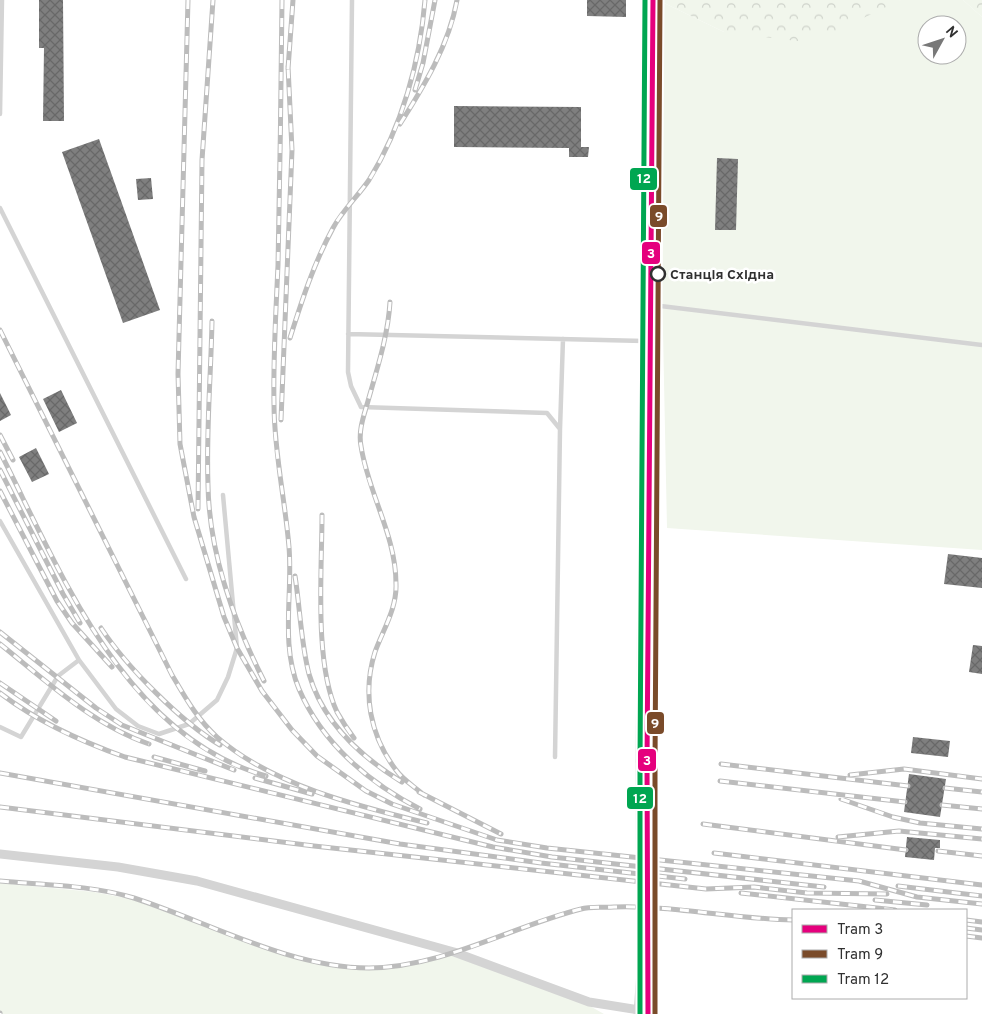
<svg xmlns="http://www.w3.org/2000/svg" width="982" height="1014" font-family="Overpass,sans-serif">
<style>
.grass{fill:#f1f6ec;fill-rule:evenodd}
.forest{fill:url(#forest-crowns)}
.building{fill:url(#building-cross-hatch)}
.lines{fill:none;stroke-linecap:round;stroke-linejoin:round}
.service{stroke:#d4d4d4;stroke-width:4.5}
.minor{stroke:#d4d4d4;stroke-width:9}
.rail-casing{stroke:#bcbcbc;stroke-width:5}
.rail{stroke:#fff;stroke-width:3;stroke-dasharray:9;stroke-linecap:butt}
.minor-bridge{stroke:#d4d4d4;stroke-width:9}
.tram-1-casing{stroke:#fff;stroke-width:9}
.tram-2-casing{stroke:#fff;stroke-width:9}
.tram-3-casing{stroke:#fff;stroke-width:9}
.tram-1{stroke:#e5007d;stroke-width:5}
.tram-2{stroke:#7a4b2a;stroke-width:5}
.tram-3{stroke:#00a651;stroke-width:5}
.stop-dot{fill:#fff;stroke:#303030;stroke-width:2.5}
.labels{text-anchor:middle;stroke-width:5;stroke-linejoin:round;paint-order:stroke}
.stop-label{font-size:14px;font-weight:bold;fill:#303030;stroke:#fff;text-anchor:start}
.line-badge{stroke:#fff;stroke-width:2}
.badge-label{font-size:14px;text-anchor:middle;font-weight:bold;fill:#fff}
</style>
<defs>
<pattern id="forest-crowns" width="20" height="18" patternUnits="userSpaceOnUse" patternTransform="scale(1.25)"><rect width="20" height="18" fill="#f1f6ec"/><path d="M2 6a3 3 0 1 1 6 0M12 15a3 3 0 1 1 6 0" fill="none" stroke="#cfd3cb"/></pattern>
<pattern id="building-cross-hatch" width="8" height="8" patternUnits="userSpaceOnUse" patternTransform="scale(1.25)"><rect width="8" height="8" fill="#7f7f7f"/><path d="M0 0l8 8M0 8l8-8" fill="none" stroke="#686868"/></pattern>
</defs>
<rect width="100%" height="100%" fill="#fff"/>
<path class="grass" d="M901,0H963L982,17V550L667,528L662,283L664,3L724,32ZM927,25H957V55H927Z
M0,883L94,892L131,899L270,950L336,966L368,969L401,967L455,954L588,1005L604,1014H0Z"/>
<path class="forest" d="M664,0H901L836,31L797,41L724,32L664,3Z
M963,0H982V17Z"/>
<path class="building" d="M39,0H63L64,121H43L44,48H39Z
M587,0H626V17L587,16Z
M454,106L581,107V147H589L588,157H569V148L454,147Z
M99,139L160,310L123,323L62,152Z
M717,158L738,159L736,230H715Z
M151,178L153,199L138,200L136,179Z
M61,390L77,423L59,432L43,399Z
M0,393L11,415L0,421Z
M36,448L49,474L32,482L19,457Z
M948,554L982,558V588L944,584Z
M973,645L982,646V674L969,672Z
M913,737L950,741L948,757L911,753Z
M909,774L946,779L940,817L904,812Z
M907,837L940,840V848H935L934,860L905,857Z"/>
<g class="lines">
<path class="service" d="M352,0L348,372L351,386L361,407L547,413L560,429L555,757
M0,114L2,0
M0,208L186,579
M644,304L982,345
M348,334L644,341
M560,429L563,339
M0,521L79,660L58,676L21,737L0,727
M79,660L116,709L138,726L159,734L189,724L217,700L228,677L237,648L223,495"/>
<path class="minor" d="M640,761L648,0
M0,854L118,867L197,881L454,952L589,1002L639,1010
M638,1014L641,971"/>
<g class="rail-casing">
<path id="rail" d="M188,0L178,374L180,444L194,517L224,617L237,648L262,691L292,730L317,756L366,791L392,804L497,840L547,848L859,881L917,897L982,904
M282,0C281,88 280,177 278,265C276,311 273,358 274,404C274,452 285,499 289,547C293,594 280,644 299,689C322,743 369,783 420,809
M288,69L293,0
M415,90L423,63L435,0
M400,124C424,86 449,45 457,0
M390,302C388,336 377,369 368,401C364,415 358,431 361,446C368,493 396,535 396,584C397,608 383,630 375,652C362,693 370,736 396,770C403,780 415,787 424,795
M212,321C211,375 206,430 208,485C209,552 234,622 264,681
M0,330L172,675C185,697 197,719 217,737C272,785 357,806 427,823
M290,338C302,300 314,263 333,228C342,211 358,196 369,180C402,127 420,61 425,0
M281,420L292,150L288,66
M0,435L13,460
M0,452C61,572 123,735 266,776
M0,470L63,594L80,623
M0,491L57,601L72,623L112,667
M198,509L202,160L213,0
M322,515C322,570 314,663 337,712C342,721 348,730 354,738
M295,576C300,608 301,643 309,674C323,723 361,757 402,782
M101,628C126,666 181,722 220,745
M0,632L96,708L122,725L234,770
M0,644C45,680 93,725 149,744
M0,683L56,721
M0,693C38,722 80,741 125,757L493,847L552,857L824,887
M154,757L205,771
M721,764L908,786
M0,773L400,844L541,863L685,879
M850,775L904,769L982,779
M255,778L312,794
M720,781L905,802
M945,788L982,792
M419,792L501,834
M841,799L893,817L920,823L982,829
M942,805L982,809
M0,807L314,846L706,889L754,887L807,893L887,894
M703,824L906,850
M838,837L899,831L982,839
M938,851L982,856
M714,853L982,885
M0,881C44,885 91,885 134,898C208,922 290,968 369,968C444,967 510,927 581,909C591,906 603,908 614,907C674,905 733,919 793,920
M898,886L982,896
M741,893L895,910
M875,900L927,905
M966,920L982,922
M966,928L982,930
M966,936L982,938
M0,1013V1014"/>
</g>
<use href="#rail" class="rail"/>
<path class="minor-bridge" d="M640,761L641,971"/>
<g class="tram-1-casing">
<path id="tram-1" d="M648,1014L647,763L653,0"/>
</g>
<g class="tram-2-casing">
<path id="tram-2" d="M655,1014V763L660,0"/>
</g>
<g class="tram-3-casing">
<path id="tram-3" d="M640,1014V763L645,0"/>
</g>
<use href="#tram-1" class="tram-1"/>
<use href="#tram-2" class="tram-2"/>
<use href="#tram-3" class="tram-3"/>
</g>
<circle class="stop-dot" cx="658" cy="274" r="7"/>
<g class="labels">
<g class="stop-label">
<text x="670" y="279">Станція Східна</text>
</g>
</g>
<g class="line-badge">
<rect x="629" y="167" width="29" height="24" rx="5" fill="#00a651"/>
<rect x="649" y="204" width="19" height="24" rx="5" fill="#7a4b2a"/>
<rect x="641" y="241" width="20" height="24" rx="5" fill="#e5007d"/>
<rect x="646" y="711" width="19" height="24" rx="5" fill="#7a4b2a"/>
<rect x="637" y="748" width="20" height="24" rx="5" fill="#e5007d"/>
<rect x="626" y="786" width="28" height="24" rx="5" fill="#00a651"/>
</g>
<g class="badge-label">
<text x="644" y="183">12</text>
<text x="659" y="221">9</text>
<text x="651" y="258">3</text>
<text x="655" y="728">9</text>
<text x="647" y="765">3</text>
<text x="640" y="803">12</text>
</g>
<rect x="792" y="909" width="175" height="90" fill="#ffffff" stroke="#acacac"/>
<rect x="802" y="925" width="25" height="8" fill="#e5007d" stroke="#acacac"/>
<text x="837" y="934" font-size="15" fill="#303030">Tram 3</text>
<rect x="802" y="950" width="25" height="8" fill="#7a4b2a" stroke="#acacac"/>
<text x="837" y="959" font-size="15" fill="#303030">Tram 9</text>
<rect x="802" y="975" width="25" height="8" fill="#00a651" stroke="#acacac"/>
<text x="837" y="984" font-size="15" fill="#303030">Tram 12</text>
<g transform="translate(942 40) rotate(50)"><circle r="24" fill="#ffffff" stroke="#acacac"/>
<path d="M0-4L9 19L0 12L-9 19Z" fill="#787878"/>
<text y="-8" font-size="14" font-weight="bold" text-anchor="middle" fill="#303030">N</text>
</g>
</svg>
